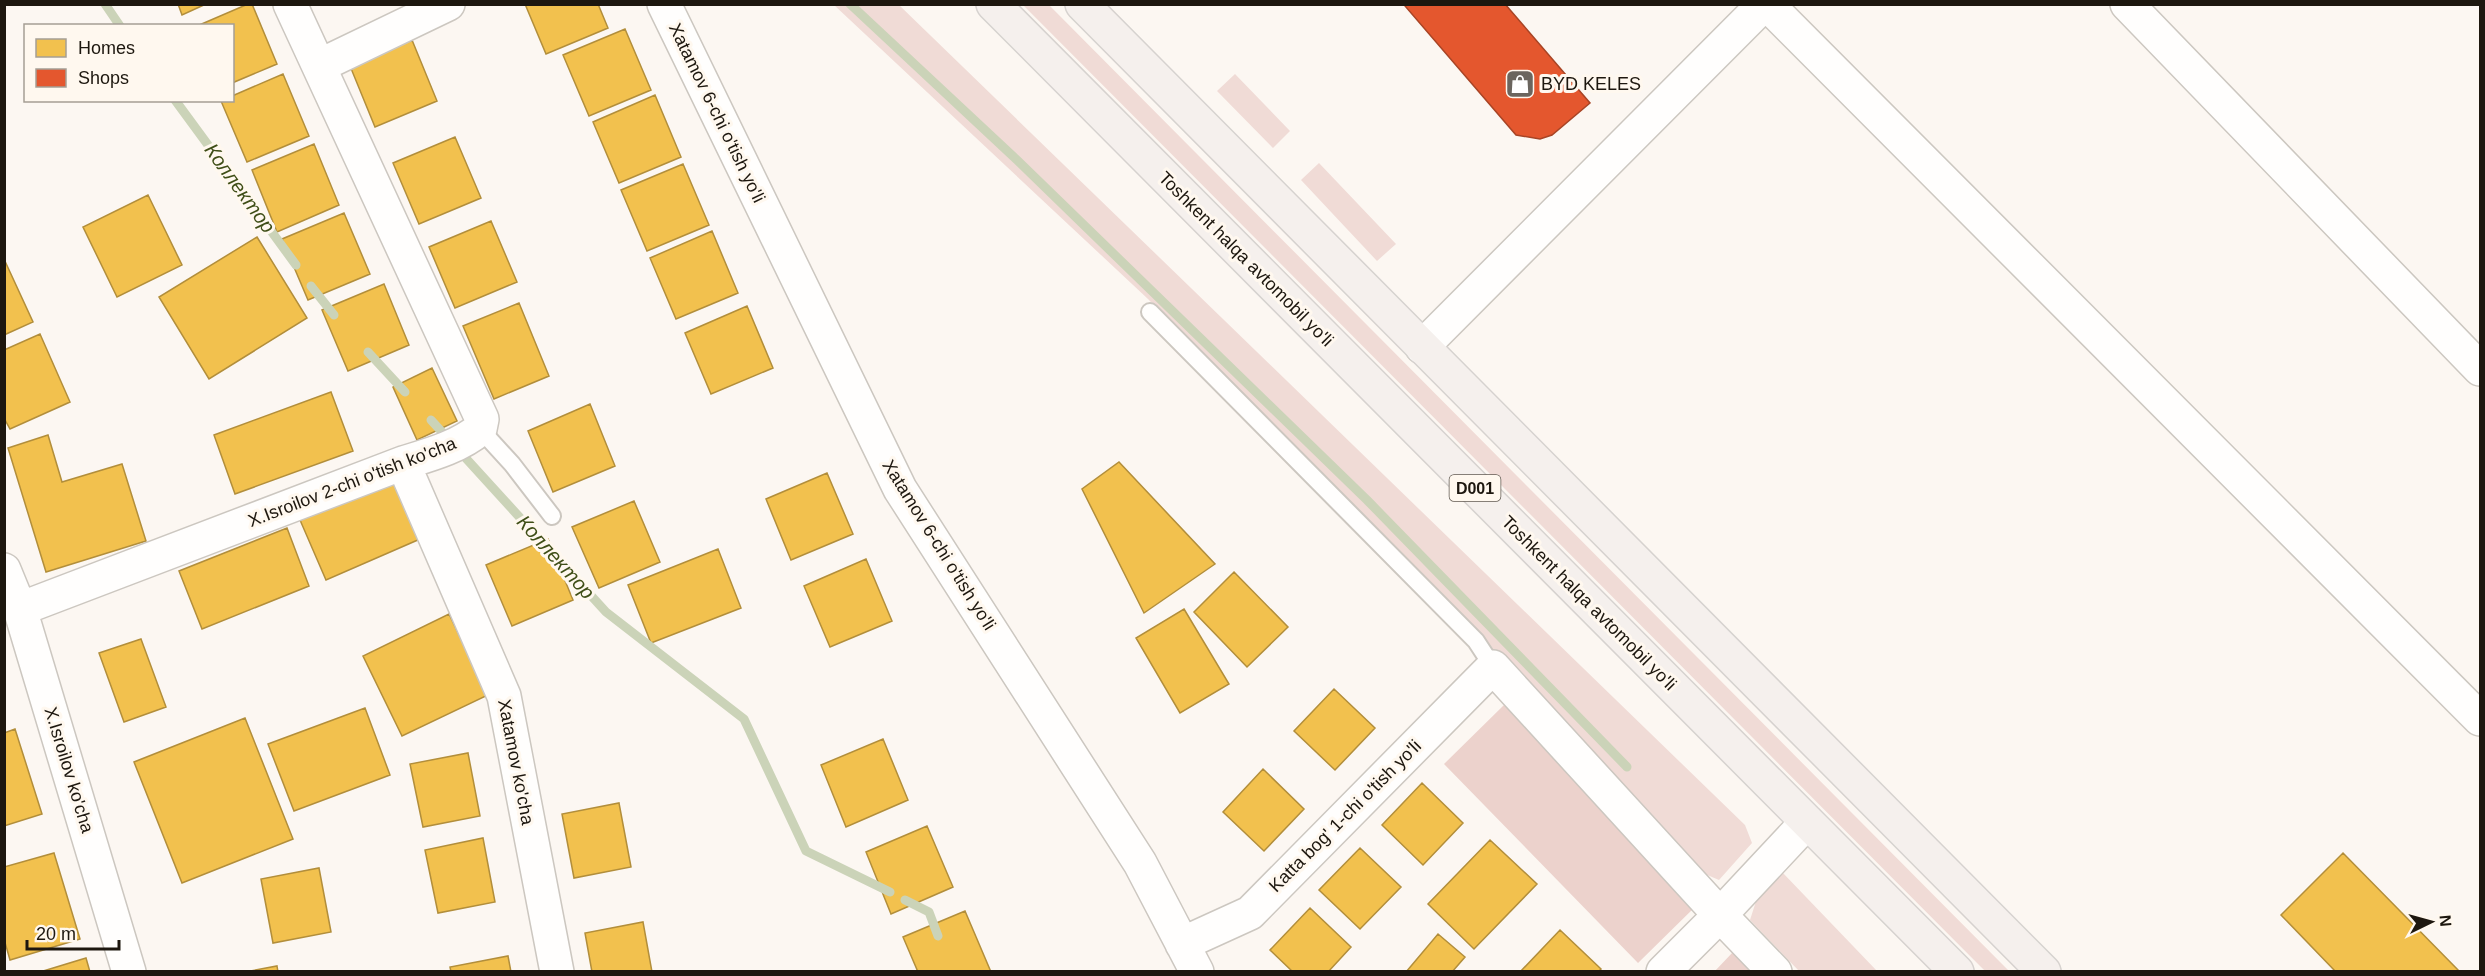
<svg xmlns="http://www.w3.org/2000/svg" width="2485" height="976" font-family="Arial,sans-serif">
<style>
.green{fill:#f0dbd6}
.forest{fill:#ecd2cc}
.homes{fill:#f2c14e;stroke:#b28e3b;stroke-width:1.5}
.shops{fill:#e4572e;stroke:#a84425;stroke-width:1.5}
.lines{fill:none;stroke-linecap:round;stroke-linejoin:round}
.stream{stroke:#cbd3b8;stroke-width:9}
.service-casing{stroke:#ccc7c0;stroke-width:20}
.minor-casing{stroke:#ccc7c0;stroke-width:36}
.trunk-casing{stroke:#d6d2cf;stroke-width:36}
.service{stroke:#fffefd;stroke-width:16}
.minor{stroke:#fffefd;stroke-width:33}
.trunk{stroke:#f5f0ed;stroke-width:33}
.labels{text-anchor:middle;stroke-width:6;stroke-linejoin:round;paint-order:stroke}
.shield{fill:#fff8ef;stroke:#615a52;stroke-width:1.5}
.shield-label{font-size:16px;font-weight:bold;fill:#1d170f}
.poi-label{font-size:18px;fill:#1d170f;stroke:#fff8ef;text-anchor:start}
.street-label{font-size:18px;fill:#1d170f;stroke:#fff8ef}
.water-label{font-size:20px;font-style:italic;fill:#3f4e17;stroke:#fff8ef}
</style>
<rect width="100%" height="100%" fill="#fcf7f2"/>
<path class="green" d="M834,5H899L1745,825L1752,843L1719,880L1698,871L1148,299Z
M1023,5H1049L2009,971H1985Z
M1235,74L1290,131L1273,148L1217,91Z
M1319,163L1396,244L1377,261L1301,180Z
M1782,872L1877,971H1799L1750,920L1758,895Z"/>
<path class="forest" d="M1504,705L1697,905L1638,963L1444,764Z
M1733,952L1753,972H1714Z"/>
<path class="homes" d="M178,4H206L182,15Z
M248,4H252L277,64L232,83V26H197Z
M525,4H598L608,28L546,54Z
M625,29L651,90L589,116L563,55Z
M412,40L437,101L375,127L350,66Z
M283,74L309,136L247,162L221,101L232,100V96Z
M655,95L681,157L619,183L593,122Z
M455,137L481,198L419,224L393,163Z
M314,144L339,205L277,232L252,170Z
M683,164L709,225L647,251L621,190Z
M148,195L182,265L117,297L83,227Z
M344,213L370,274L308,300L282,239Z
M491,221L517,282L455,308L429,247Z
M712,231L738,293L676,319L650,258Z
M257,237L307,318L209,379L159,297Z
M4,259L33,322L4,335Z
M384,284L409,345L348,371L322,310Z
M519,303L549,376L494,399L463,326Z
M747,306L773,368L711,394L685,333Z
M40,334L70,402L10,429L4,418V350Z
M432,368L457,421L417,440L393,387Z
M331,392L353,451L235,494L214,435Z
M590,404L615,466L553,492L528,431Z
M48,435L62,482L122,464L146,541L46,572L8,448Z
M1119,462L1215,564L1144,613L1082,489Z
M827,473L853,534L791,560L766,499Z
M394,480L420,539L326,580L300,520Z
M634,501L660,562L599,588L572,527Z
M287,528L309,586L202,629L179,571Z
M548,539L573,600L512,626L486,565Z
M718,549L741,608L651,643L628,585Z
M866,559L892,621L830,647L804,586Z
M1234,572L1288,627L1247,667L1194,612Z
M1184,609L1229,684L1180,713L1136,638Z
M449,614L488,695L402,736L363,656Z
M141,639L166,707L124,722L99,653Z
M1334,689L1375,728L1335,770L1294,731Z
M365,708L390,775L294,811L268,744Z
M245,718L293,839L182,883L134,762Z
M15,729L42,814L4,826V733Z
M883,739L908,800L846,827L821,765Z
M468,753L480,816L423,827L410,764Z
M1263,769L1304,809L1264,851L1223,812Z
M1422,783L1463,823L1423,865L1382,825Z
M619,803L631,867L574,878L562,814Z
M927,826L953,887L891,914L866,852Z
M483,838L495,902L438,913L425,850Z
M1490,840L1537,884L1474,949L1428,904Z
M1360,848L1401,887L1360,929L1319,890Z
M54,853L80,939L10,960L4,939V867Z
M2343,853L2460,972H2336L2281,915Z
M319,868L331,932L273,943L261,879Z
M1310,908L1351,947L1328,972H1293L1270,950Z
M965,911L991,972H918L903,937Z
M643,922L652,972H592L585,933Z
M1560,930L1601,969L1598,972H1520Z
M1438,934L1465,957L1452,972H1406Z
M508,956L511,972H451L450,967Z
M86,958L90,972H40Z
M277,966L278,972H245Z"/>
<path class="shops" d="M1406,4H1505L1590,103L1552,135L1540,139L1516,135L1405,6Z"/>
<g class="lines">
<path class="stream" d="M105,4L120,26
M850,4L1017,160L1367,500L1627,767
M175,100L296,265
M311,286L334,315
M368,352L405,392
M431,420L606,612L744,719L806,851L890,892
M905,900L929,912L938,936"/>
<g class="service-casing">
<path id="service" d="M1150,312L1476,641L1493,667
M480,429L512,464L552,516"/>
</g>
<g class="minor-casing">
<path id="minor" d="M664,4L900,489L1140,863L1197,972
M1767,4L2480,719
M2127,4L2480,369
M319,66L448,4
M1422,347L1764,4
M403,463L504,696L557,972
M4,570L20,609L129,972
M20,609L403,463C429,455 459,447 480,429L482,419L290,4
M1182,944L1250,913L1493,667L1720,915L1775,972
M1663,972L1720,915L1807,822"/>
</g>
<g class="trunk-casing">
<path id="trunk" d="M993,4L1957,972
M1082,4L2044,972"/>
</g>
<use href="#service" class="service"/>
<use href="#minor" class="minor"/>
<use href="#trunk" class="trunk"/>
</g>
<defs>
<g id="shop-square" transform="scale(1.5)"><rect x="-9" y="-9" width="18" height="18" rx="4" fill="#6b655e" stroke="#fff8ef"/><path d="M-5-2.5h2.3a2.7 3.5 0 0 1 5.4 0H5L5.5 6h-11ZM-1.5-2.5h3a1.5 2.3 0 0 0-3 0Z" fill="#fff"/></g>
</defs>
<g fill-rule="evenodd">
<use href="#shop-square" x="1520" y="84"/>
</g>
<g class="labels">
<rect class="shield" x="1449.5" y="475" width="51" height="26" rx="4.5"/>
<g class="shield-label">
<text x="1475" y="494">D001</text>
</g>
<g class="poi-label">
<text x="1541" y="90">BYD KELES</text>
</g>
<g class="street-label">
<text transform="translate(717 113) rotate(64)" y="6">Xatamov 6-chi o'tish yo'li</text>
<text transform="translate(1246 259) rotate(45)" y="6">Toshkent halqa avtomobil yo'li</text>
<text transform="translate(352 482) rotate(-21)" y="6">X.Isroilov 2-chi o'tish ko'cha</text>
<text transform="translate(939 545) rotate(58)" y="6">Xatamov 6-chi o'tish yo'li</text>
<text transform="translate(1589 603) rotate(45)" y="6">Toshkent halqa avtomobil yo'li</text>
<text transform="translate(516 762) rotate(79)" y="6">Xatamov ko'cha</text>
<text transform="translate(69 770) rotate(73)" y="6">X.Isroilov ko'cha</text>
<text transform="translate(1345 816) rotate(-45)" y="6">Katta bog' 1-chi o'tish yo'li</text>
</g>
<g class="water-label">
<text transform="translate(240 188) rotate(54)" y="7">Коллектор</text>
<text transform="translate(556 557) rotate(48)" y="7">Коллектор</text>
</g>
</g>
<rect width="2485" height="976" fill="none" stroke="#1d170f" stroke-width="12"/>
<rect x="24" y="24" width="210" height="78" fill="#fff8ef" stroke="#a59e95" stroke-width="1.5"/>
<rect x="36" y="39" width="30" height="18" fill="#f2c14e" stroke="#a59e95" stroke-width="1.5"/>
<text x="78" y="54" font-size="18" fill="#1d170f">Homes</text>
<rect x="36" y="69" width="30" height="18" fill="#e4572e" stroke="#a59e95" stroke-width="1.5"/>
<text x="78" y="84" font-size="18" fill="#1d170f">Shops</text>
<g transform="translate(2431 922) rotate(85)" stroke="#fff8ef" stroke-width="4.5" paint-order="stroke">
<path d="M0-4.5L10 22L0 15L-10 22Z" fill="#1d170f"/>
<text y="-9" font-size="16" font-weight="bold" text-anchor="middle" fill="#1d170f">N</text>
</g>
<path d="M27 940v9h92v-9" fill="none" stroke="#1d170f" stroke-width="3"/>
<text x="36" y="940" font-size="18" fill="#1d170f" stroke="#fff8ef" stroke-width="4.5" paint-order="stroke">20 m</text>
</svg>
